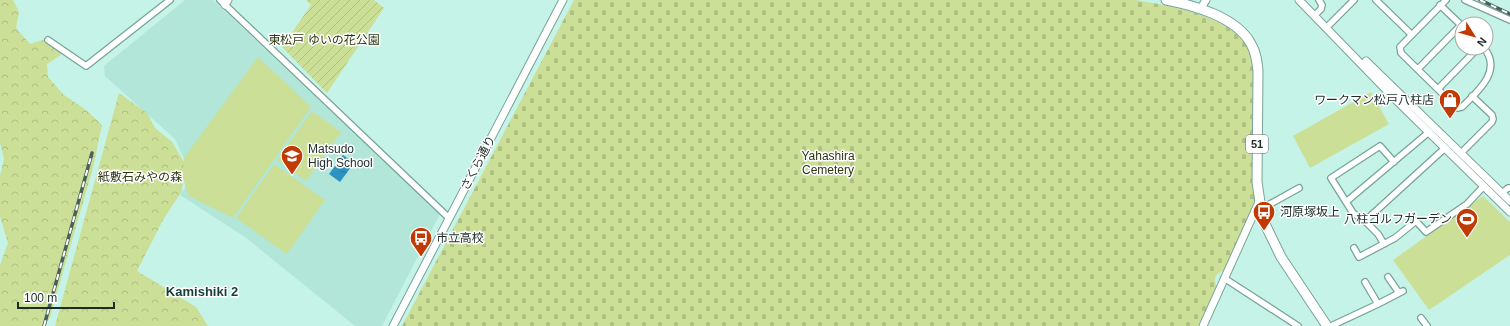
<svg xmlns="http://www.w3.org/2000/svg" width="1510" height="326" font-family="Arial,'Noto Sans JP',sans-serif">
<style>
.built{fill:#b1e6d9}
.grass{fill:#cbdf97}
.forest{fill:url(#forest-crowns)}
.cemetery{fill:url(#cemetery-stones)}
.garden{fill:url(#garden-furrows)}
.water{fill:url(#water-ripples)}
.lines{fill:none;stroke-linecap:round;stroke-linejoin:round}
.minor-casing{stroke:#78a398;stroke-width:8}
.tertiary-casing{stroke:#78a398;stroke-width:9}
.primary-casing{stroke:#78a398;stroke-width:11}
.minor{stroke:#fff;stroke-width:5.5}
.tertiary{stroke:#fff;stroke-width:7}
.primary{stroke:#fff;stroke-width:9}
.rail-casing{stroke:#49615b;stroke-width:3.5}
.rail{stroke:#fff;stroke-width:2;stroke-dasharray:6;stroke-linecap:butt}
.labels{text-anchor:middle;stroke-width:3;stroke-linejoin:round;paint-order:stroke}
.shield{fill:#fff;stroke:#606c69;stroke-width:1}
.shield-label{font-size:11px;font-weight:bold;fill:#1c2d29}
.park-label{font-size:12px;fill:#2e3712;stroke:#fff}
.poi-label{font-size:12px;fill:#1c2d29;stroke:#fff;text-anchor:start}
.street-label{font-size:12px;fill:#1c2d29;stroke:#fff}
.neighbourhood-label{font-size:13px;font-weight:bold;fill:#133e35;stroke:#fff}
</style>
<defs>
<pattern id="forest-crowns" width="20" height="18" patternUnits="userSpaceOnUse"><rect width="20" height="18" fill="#cbdf97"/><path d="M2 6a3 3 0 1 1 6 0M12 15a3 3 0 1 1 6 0" fill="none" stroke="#aec082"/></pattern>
<pattern id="cemetery-stones" width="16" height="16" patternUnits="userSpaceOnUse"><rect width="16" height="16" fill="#cbdf97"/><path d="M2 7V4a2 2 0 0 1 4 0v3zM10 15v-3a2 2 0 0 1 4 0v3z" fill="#aec082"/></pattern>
<pattern id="garden-furrows" width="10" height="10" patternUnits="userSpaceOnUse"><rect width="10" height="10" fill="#cbdf97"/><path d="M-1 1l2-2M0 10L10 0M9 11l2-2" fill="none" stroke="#aec082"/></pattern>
<pattern id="water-ripples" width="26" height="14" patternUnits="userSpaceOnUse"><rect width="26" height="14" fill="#2d94c2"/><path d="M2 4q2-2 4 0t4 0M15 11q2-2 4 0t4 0" fill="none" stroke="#26799e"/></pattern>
</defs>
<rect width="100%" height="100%" fill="#c5f3e7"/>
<path class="built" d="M185,0H213L440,214L382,326H355L245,237L180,195L185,188L186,163L175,139L105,76L104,66Z"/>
<path class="grass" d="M258,57L311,107L233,218L189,196L182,176L184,158Z
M1371,92L1389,124L1310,168L1293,136Z
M312,111L341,132L306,181L277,160Z
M274,164L325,200L287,254L236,218Z
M1483,196L1510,222V255L1429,310L1393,260Z"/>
<path class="forest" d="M0,0H13L19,12L16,28L30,44L43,40L60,48L62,54L47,64L48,77L64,95L86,110L102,125L93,168L50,317L45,326H0V265L8,243L0,217V176L4,159L0,142Z
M119,93L147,113L155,128L172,142L184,162L182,191L163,220L137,271L196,307L208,326H55Z"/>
<path class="cemetery" d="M574,0H1136C1169,6 1228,15 1247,46C1252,53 1252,62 1253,70L1252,153L1255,201L1225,270C1215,274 1213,277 1217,288L1201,326H402Z"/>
<path class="garden" d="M306,0H374L384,8L327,93L282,47L311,5Z"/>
<path class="water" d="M343,155L354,163L340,182L329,174Z"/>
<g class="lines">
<g class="minor-casing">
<path id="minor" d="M220,0L449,218
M1376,0L1412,35
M1446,0L1400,47L1401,53L1457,108L1462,107C1477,92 1503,71 1484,48
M1465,0L1510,20
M1440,5L1462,26
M1317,13L1321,9L1322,5L1319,0
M1329,25L1354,0
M48,40L86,66L170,0
M1418,69L1461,25
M1438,89L1478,48
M1461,153L1492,122L1493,119L1492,115L1472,96
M1394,162L1380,146L1331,178L1353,213L1365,221L1445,148
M1502,193L1508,188H1510
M1346,202L1429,132
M1261,209L1299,188
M1365,221L1378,234L1384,244
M1354,248L1359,257L1395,238L1416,221L1426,232L1467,204L1484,186
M1388,277L1399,293
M1224,278L1298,326
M1365,282L1378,304
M1421,318L1427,326
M1331,326L1378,304L1403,291"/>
</g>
<g class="tertiary-casing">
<path id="tertiary" d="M1299,0L1397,101L1510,212
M225,5L228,0
M1201,8L1206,0
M1366,61L1510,201
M393,326L563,0
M1203,326L1259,202"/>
</g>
<g class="primary-casing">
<path id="primary" d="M1166,0C1193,5 1237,17 1251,44C1256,52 1257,61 1258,71L1257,182L1261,209L1266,226L1281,257L1327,326"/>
</g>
<use href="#minor" class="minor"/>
<use href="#tertiary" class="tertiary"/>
<use href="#primary" class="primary"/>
<g class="rail-casing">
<path id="rail" d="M1480,0L1510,14
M44,326L92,153"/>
</g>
<use href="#rail" class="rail"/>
</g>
<defs>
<g id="shop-pin" transform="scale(1.15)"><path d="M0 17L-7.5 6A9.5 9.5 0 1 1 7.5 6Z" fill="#c13903" stroke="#fff"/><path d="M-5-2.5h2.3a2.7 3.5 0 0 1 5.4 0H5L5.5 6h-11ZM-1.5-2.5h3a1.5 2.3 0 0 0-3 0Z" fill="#fff"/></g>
<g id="school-pin" transform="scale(1.15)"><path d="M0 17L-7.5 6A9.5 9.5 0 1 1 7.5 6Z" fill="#c13903" stroke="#fff"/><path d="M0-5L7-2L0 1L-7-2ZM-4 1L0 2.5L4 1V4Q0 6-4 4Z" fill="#fff"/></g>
<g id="bus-pin" transform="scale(1.15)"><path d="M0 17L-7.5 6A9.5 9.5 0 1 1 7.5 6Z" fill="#c13903" stroke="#fff"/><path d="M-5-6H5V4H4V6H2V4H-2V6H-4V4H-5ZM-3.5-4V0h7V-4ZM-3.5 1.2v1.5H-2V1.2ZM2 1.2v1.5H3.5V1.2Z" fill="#fff"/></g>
<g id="stadium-pin" transform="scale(1.15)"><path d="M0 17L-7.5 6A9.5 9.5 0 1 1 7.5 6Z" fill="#c13903" stroke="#fff"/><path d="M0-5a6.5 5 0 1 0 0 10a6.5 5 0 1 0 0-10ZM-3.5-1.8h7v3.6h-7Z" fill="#fff"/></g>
</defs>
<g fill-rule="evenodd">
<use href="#shop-pin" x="1450" y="100"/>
<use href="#school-pin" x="292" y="156"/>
<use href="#bus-pin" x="1264" y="212"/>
<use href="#stadium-pin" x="1467" y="219"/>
<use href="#bus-pin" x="421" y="238"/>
</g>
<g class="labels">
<rect class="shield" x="1246" y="135" width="22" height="18" rx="3"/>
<g class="shield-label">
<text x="1257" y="148">51</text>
</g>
<g class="park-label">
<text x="324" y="44">東松戸 ゆいの花公園</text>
<text x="828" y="160">Yahashira<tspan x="828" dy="14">Cemetery</tspan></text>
<text x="140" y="181">紙敷石みやの森</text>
</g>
<g class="poi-label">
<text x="1434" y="104" text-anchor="end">ワークマン松戸八柱店</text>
<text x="308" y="153">Matsudo<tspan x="308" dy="14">High School</tspan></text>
<text x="1280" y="216">河原塚坂上</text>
<text x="1452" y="223" text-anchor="end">八柱ゴルフガーデン</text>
<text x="436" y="242">市立高校</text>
</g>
<g class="street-label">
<text transform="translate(478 163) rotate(-62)" y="4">さくら通り</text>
</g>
<g class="neighbourhood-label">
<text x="202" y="296">Kamishiki 2</text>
</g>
</g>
<g transform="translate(1474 36) rotate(127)"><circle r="19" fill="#ffffff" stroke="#a4aba9"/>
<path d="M0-3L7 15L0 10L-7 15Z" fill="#c13903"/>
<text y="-6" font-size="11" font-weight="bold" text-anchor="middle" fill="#1c2d29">N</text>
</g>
<path d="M18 302v6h96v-6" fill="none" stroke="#1c2d29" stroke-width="2"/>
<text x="24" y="302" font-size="12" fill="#1c2d29" stroke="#ffffff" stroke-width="3" paint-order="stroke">100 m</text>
</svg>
